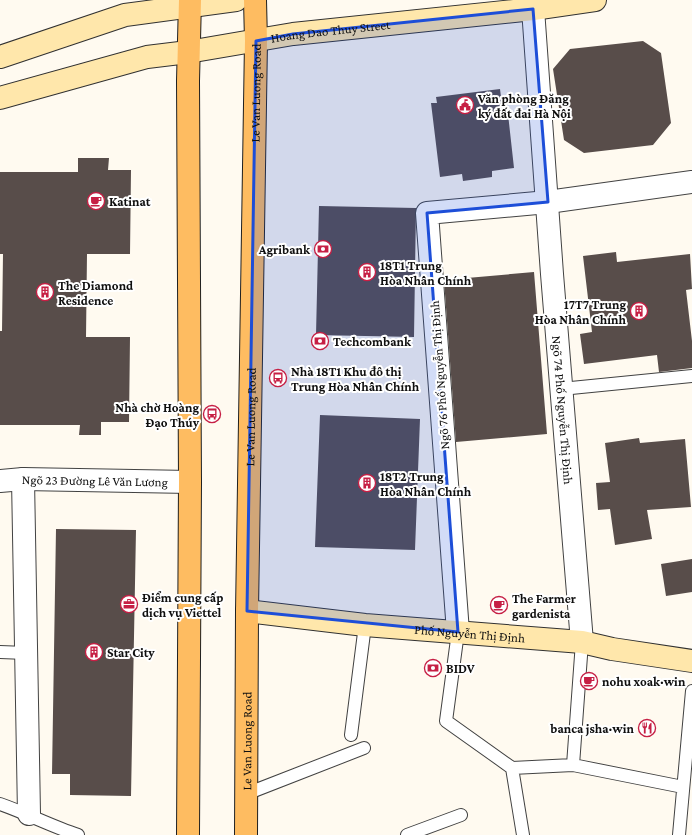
<svg xmlns="http://www.w3.org/2000/svg" width="692" height="835" font-family="'Crimson Pro',serif">
<style>
.building{fill:#584d4a}
.lines{fill:none;stroke-linecap:round;stroke-linejoin:round}
.lane-casing{stroke:#424242;stroke-width:14}
.street-casing{stroke:#424242;stroke-width:24}
.secondary-casing{stroke:#313131;stroke-width:24}
.primary-casing{stroke:#202020;stroke-width:24}
.lane{stroke:#fff;stroke-width:12}
.street{stroke:#fff;stroke-width:22}
.secondary{stroke:#ffe7ab;stroke-width:22}
.primary{stroke:#febc61;stroke-width:22}
.marked{fill:#1d4ed8;fill-opacity:0.2;stroke:#1d4ed8;stroke-width:3;stroke-linejoin:round}
.labels{text-anchor:middle;stroke-width:4;stroke-linejoin:round;paint-order:stroke}
.street-label{font-size:13px;fill:#0f0f0f;stroke:#fff}
.poi-label{font-size:13px;font-weight:bold;fill:#0f0f0f;stroke:#fff;text-anchor:start}
</style>
<rect width="100%" height="100%" fill="#fffaf0"/>
<path class="building" d="M643,41L661,53L671,123L653,145L584,153L564,140L553,69L570,49Z
M500,89L501,97L506,96L514,168L492,171V177L463,181L462,174L440,177L431,103H437L436,97Z
M78,158H109L108,170H131L130,254H87L86,337H130L129,422H101V435H79L80,425H0V331H2L3,254H0V172H78Z
M319,206L416,208L414,337L316,335Z
M616,252L617,262L690,254L692,289L686,290L692,341V368L659,372L657,355L584,364L580,334L592,332L583,256Z
M534,272L547,434L456,442L444,280Z
M320,415L420,419L415,550L315,547Z
M639,438L640,443L685,439L691,507L647,510L652,539L615,545L610,509L598,510L596,483L610,482L605,443Z
M56,529L136,530L131,796L70,795V774H52Z
M692,559V592L666,596L661,564Z"/>
<g class="lines">
<g class="lane-casing">
<path id="lane" d="M561,389L692,376
M458,632L446,721L512,768
M0,652L26,653
M351,735L365,625
M573,765L683,787
M512,768L573,765L582,642
M512,768L523,835
M246,794L364,748
M0,804C26,813 51,826 78,835
M407,835L461,815
M679,835L692,691"/>
</g>
<g class="street-casing">
<g id="street">
<path id="s1" d="M533,9L552,274L582,642"/>
<path d="M23,479L29,814"/>
<path id="s2" d="M0,481L23,479L190,482"/>
<path d="M458,632L427,213L548,202L692,182"/>
</g>
</g>
<g class="secondary-casing">
<g id="secondary">
<path d="M0,57L125,15L236,0"/>
<path id="s3" d="M0,98L147,57L188,52L293,34L533,9L595,0"/>
<path id="s4" d="M247,611L365,625L582,642L612,649L692,661"/>
</g>
</g>
<g class="primary-casing">
<g id="primary">
<path d="M188,835L190,482L188,81L190,0"/>
<path id="s5" d="M246,835L247,611L256,41L255,0"/>
</g>
</g>
<use href="#lane" class="lane"/>
<use href="#street" class="street"/>
<use href="#secondary" class="secondary"/>
<use href="#primary" class="primary"/>
</g>
<path class="marked" d="M533,9L548,202L427,213L458,632L247,611L256,41L293,34Z"/>
<defs>
<g id="civic-ring" transform="scale(0.9)"><circle r="9.5" fill="#fff" stroke="#c61f44" stroke-width="1.5"/><path d="M-.6-6.5H3V-4.5H.6V-3L4-1V1h2V6H-6V1h2V-1L-.6-3ZM-1.2 2.5V6h2.4V2.5Z" fill="#c61f44"/></g>
<g id="cafe-ring" transform="scale(0.9)"><circle r="9.5" fill="#fff" stroke="#c61f44" stroke-width="1.5"/><path d="M-5.5-4.5H6V0H3Q3 3.5 0 3.5H-2.5Q-5.5 3.5-5.5 0ZM3-3.2v2h1.7v-2ZM-6 4.5H4V6H-6Z" fill="#c61f44"/></g>
<g id="bank-ring" transform="scale(0.9)"><circle r="9.5" fill="#fff" stroke="#c61f44" stroke-width="1.5"/><path d="M-6-4H6V4H-6ZM0-2.3a2.3 2.3 0 1 0 0 4.6a2.3 2.3 0 1 0 0-4.6Z" fill="#c61f44"/></g>
<g id="building-ring" transform="scale(0.9)"><circle r="9.5" fill="#fff" stroke="#c61f44" stroke-width="1.5"/><path d="M-4-6H4V6H1V3H-1V6H-4ZM-2.5-4.3h1.7v1.8h-1.7ZM.8-4.3h1.7v1.8H.8ZM-2.5-1h1.7V.8h-1.7ZM.8-1h1.7V.8H.8Z" fill="#c61f44"/></g>
<g id="bus-ring" transform="scale(0.9)"><circle r="9.5" fill="#fff" stroke="#c61f44" stroke-width="1.5"/><path d="M-5-6H5V4H4V6H2V4H-2V6H-4V4H-5ZM-3.5-4V0h7V-4ZM-3.5 1.2v1.5H-2V1.2ZM2 1.2v1.5H3.5V1.2Z" fill="#c61f44"/></g>
<g id="office-ring" transform="scale(0.9)"><circle r="9.5" fill="#fff" stroke="#c61f44" stroke-width="1.5"/><path d="M-6-3h4V-5.5h4V-3h4V5H-6ZM-1-4.5V-3h2v-1.5ZM-6 0V1H6V0Z" fill="#c61f44"/></g>
<g id="restaurant-ring" transform="scale(0.9)"><circle r="9.5" fill="#fff" stroke="#c61f44" stroke-width="1.5"/><path d="M-5-6h1v4h1v-4h1v4h1v-4h1v5L-1.5 .5V6h-2V.5L-5-1ZM5-6V6H3V1.5H1.5Q1.5-4 5-6Z" fill="#c61f44"/></g>
</defs>
<g fill-rule="evenodd">
<use href="#civic-ring" x="465" y="105"/>
<use href="#cafe-ring" x="96" y="201"/>
<use href="#bank-ring" x="323" y="249"/>
<use href="#building-ring" x="367" y="272"/>
<use href="#building-ring" x="45" y="292"/>
<use href="#building-ring" x="639" y="311"/>
<use href="#bank-ring" x="320" y="341"/>
<use href="#bus-ring" x="278" y="378"/>
<use href="#bus-ring" x="212" y="414"/>
<use href="#building-ring" x="367" y="483"/>
<use href="#office-ring" x="129" y="604"/>
<use href="#cafe-ring" x="499" y="605"/>
<use href="#building-ring" x="94" y="652"/>
<use href="#bank-ring" x="433" y="668"/>
<use href="#cafe-ring" x="589" y="681"/>
<use href="#restaurant-ring" x="647" y="728"/>
</g>
<g class="labels">
<g class="street-label">
<text dy="5" stroke="none"><textPath href="#s3" startOffset="338">Hoang Dao Thuy Street</textPath></text>
<text dy="5" stroke="none"><textPath href="#s5" startOffset="742">Le Van Luong Road</textPath></text>
<text transform="translate(439 375) rotate(-94)" y="5">Ngõ 76 Phố Nguyễn Thị Định</text>
<text dy="5" stroke="none"><textPath href="#s1" startOffset="402">Ngõ 74 Phố Nguyễn Thị Định</textPath></text>
<text dy="5" stroke="none"><textPath href="#s5" startOffset="418">Le Van Luong Road</textPath></text>
<text dy="5" stroke="none"><textPath href="#s2" startOffset="95">Ngõ 23 Đường Lê Văn Lương</textPath></text>
<text dy="5" stroke="none"><textPath href="#s4" startOffset="224">Phố Nguyễn Thị Định</textPath></text>
<text dy="5" stroke="none"><textPath href="#s5" startOffset="94">Le Van Luong Road</textPath></text>
</g>
<g class="poi-label">
<text x="478" y="103">Văn phòng Đăng<tspan x="478" dy="15">ký đất đai Hà Nội</tspan></text>
<text x="109" y="206">Katinat</text>
<text x="310" y="254" text-anchor="end">Agribank</text>
<text x="380" y="270">18T1 Trung<tspan x="380" dy="15">Hòa Nhân Chính</tspan></text>
<text x="58" y="290">The Diamond<tspan x="58" dy="15">Residence</tspan></text>
<text x="626" y="309" text-anchor="end">17T7 Trung<tspan x="626" dy="15">Hòa Nhân Chính</tspan></text>
<text x="333" y="346">Techcombank</text>
<text x="291" y="376">Nhà 18T1 Khu đô thị<tspan x="291" dy="15">Trung Hòa Nhân Chính</tspan></text>
<text x="199" y="412" text-anchor="end">Nhà chờ Hoàng<tspan x="199" dy="15">Đạo Thúy</tspan></text>
<text x="380" y="481">18T2 Trung<tspan x="380" dy="15">Hòa Nhân Chính</tspan></text>
<text x="142" y="602">Điểm cung cấp<tspan x="142" dy="15">dịch vụ Viettel</tspan></text>
<text x="512" y="603">The Farmer<tspan x="512" dy="15">gardenista</tspan></text>
<text x="107" y="657">Star City</text>
<text x="446" y="673">BIDV</text>
<text x="602" y="686">nohu xoak·win</text>
<text x="634" y="733" text-anchor="end">banca jsha·win</text>
</g>
</g>
</svg>
